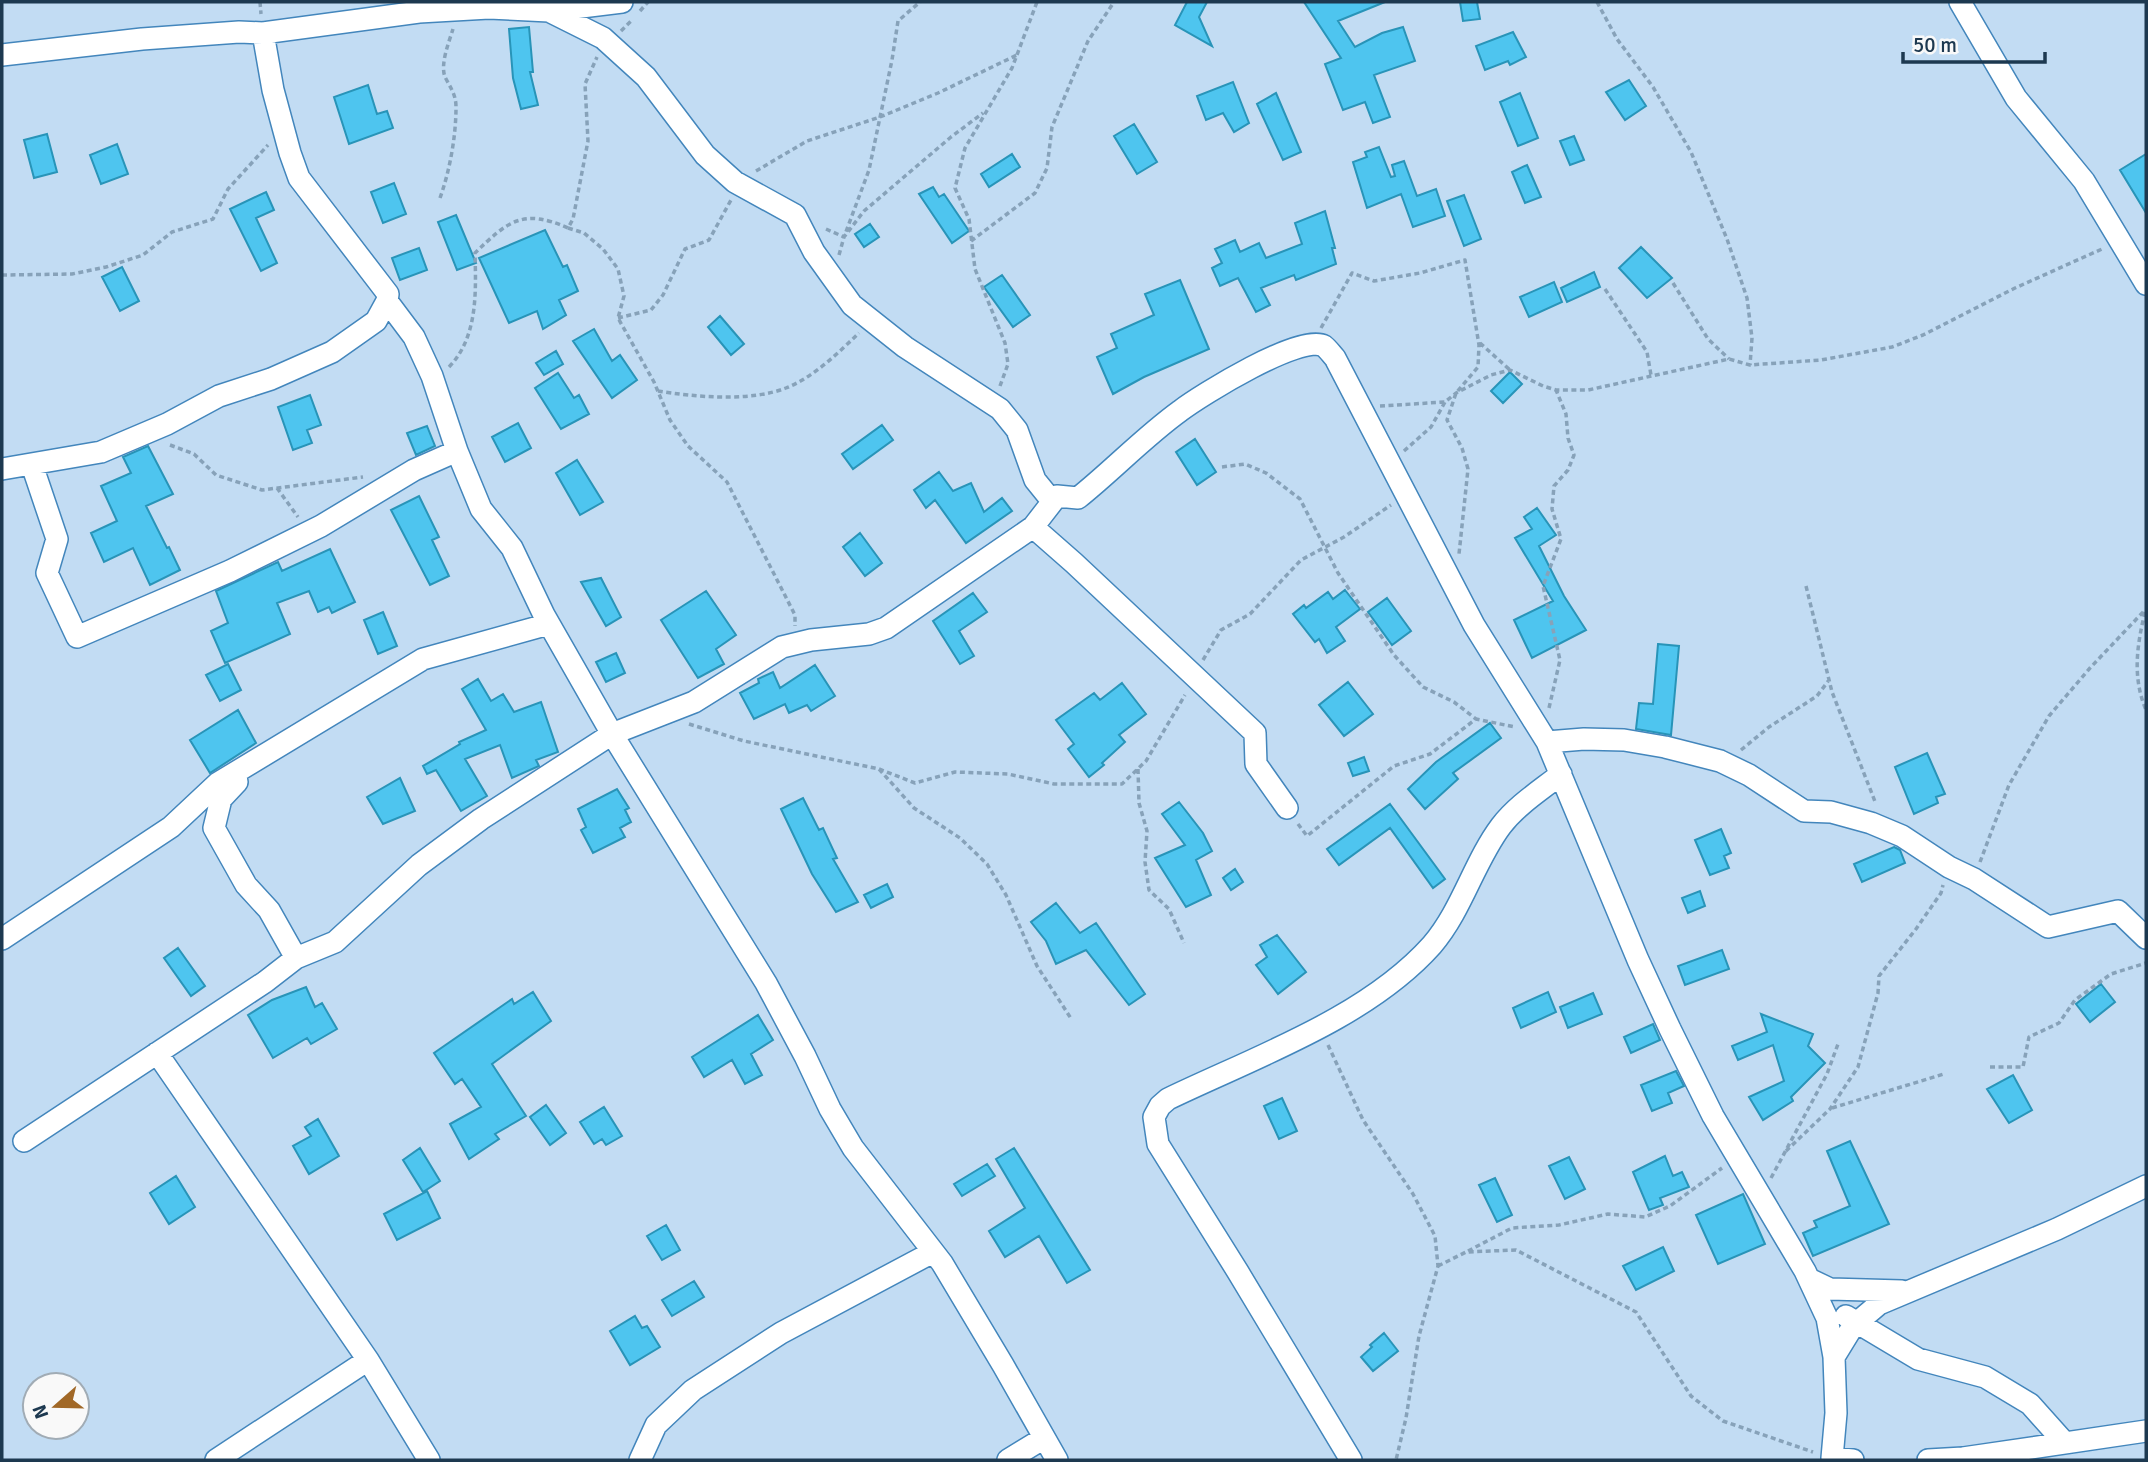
<svg xmlns="http://www.w3.org/2000/svg" width="2148" height="1462" font-family="Signika,sans-serif">
<style>
.building{fill:#4ec5ef;stroke:#2894b8;stroke-width:2}
.lines{fill:none;stroke-linecap:round;stroke-linejoin:round}
.minor-casing{stroke:#4386bc;stroke-width:24}
.path{stroke:#87a2b9;stroke-width:3.5;stroke-dasharray:5 3.5;stroke-linecap:butt}
.minor{stroke:#fff;stroke-width:21}
</style>
<rect width="100%" height="100%" fill="#c2dcf3"/>
<path class="building" d="M1187,2H1207L1199,17L1212,46L1175,25Z
M1304,2H1385L1338,21L1355,47L1382,33L1403,27L1415,61L1374,75L1390,117L1373,123L1365,102L1343,110L1325,64L1341,58Z
M1460,2H1477L1480,19L1463,21Z
M529,27L533,72H530L538,105L521,109L513,78L509,29Z
M1513,32L1526,57L1510,65L1508,61L1485,70L1476,46Z
M1629,80L1646,106L1625,120L1606,92Z
M1233,82L1249,123L1234,132L1223,113L1206,120L1197,96Z
M368,85L377,114L387,111L393,128L349,144L334,97Z
M1276,93L1301,152L1283,160L1257,104Z
M1520,93L1538,138L1518,146L1500,102Z
M1134,124L1157,162L1137,174L1114,136Z
M47,134L57,172L34,178L24,140Z
M1574,136L1584,160L1570,165L1560,141Z
M117,144L128,174L101,184L90,155Z
M1379,147L1391,177L1395,176L1392,165L1404,161L1417,196L1436,189L1445,216L1413,227L1401,194L1367,208L1353,162L1367,157L1365,152Z
M1012,154L1020,167L989,187L981,174Z
M2146,154V213L2120,170Z
M1527,165L1541,197L1525,203L1512,172Z
M394,183L406,214L383,223L371,192Z
M933,187L939,197L944,194L969,231L952,243L919,194Z
M266,192L274,210L256,218L277,263L261,271L230,209Z
M1464,195L1481,239L1464,246L1447,201Z
M1325,211L1335,248H1332L1336,264L1296,280L1294,275L1261,288L1270,305L1256,312L1238,278L1220,286L1212,268L1222,263L1215,249L1235,240L1240,252L1259,243L1266,258L1302,244L1295,223Z
M456,215L476,263L457,270L438,222Z
M870,224L879,237L864,247L855,234Z
M545,230L563,267L567,265L578,291L559,300L566,315L543,329L537,311L509,323L479,258Z
M1641,247L1672,278L1647,298L1619,268Z
M419,248L427,270L400,280L392,258Z
M122,267L139,301L120,311L102,277Z
M1594,272L1600,287L1567,302L1561,288Z
M1002,275L1030,315L1013,327L984,287Z
M1180,280L1209,349L1144,377L1113,394L1097,357L1117,348L1111,334L1154,315L1145,294Z
M1554,282L1562,302L1529,317L1520,297Z
M720,316L744,344L731,355L708,327Z
M594,329L612,361L620,355L637,380L612,398L573,341Z
M556,351L563,364L544,375L536,363Z
M1510,372L1522,384L1503,403L1491,391Z
M558,373L574,398L579,395L589,414L561,429L535,388Z
M310,395L321,425L307,430L312,443L293,450L278,407Z
M518,423L531,448L505,462L492,437Z
M882,425L893,440L853,469L842,454Z
M427,426L435,446L416,455L407,433Z
M1195,439L1216,472L1197,485L1176,452Z
M148,446L173,494L146,506L167,548L169,547L180,570L150,585L133,548L104,562L91,533L117,521L101,486L131,473L123,457Z
M577,460L603,502L580,515L556,473Z
M939,472L953,491L971,483L984,512L1002,498L1012,511L966,543L935,500L926,508L914,490Z
M419,496L439,537L432,540L449,576L430,585L391,510Z
M1537,508L1556,535L1539,546L1564,596L1586,630L1532,658L1514,620L1553,601L1515,538L1532,529L1524,517Z
M860,533L882,563L865,576L843,547Z
M330,549L355,602L332,613L329,607L318,612L309,591L277,603L290,634L225,663L211,631L228,623L216,591L278,562L282,571Z
M601,578L621,617L606,626L581,582Z
M1345,590L1360,609L1336,627L1345,641L1327,653L1319,639L1315,642L1293,614L1304,605L1306,608L1328,592L1333,599Z
M706,591L736,635L716,649L724,664L698,678L661,620Z
M973,593L987,612L959,631L974,656L960,664L933,621Z
M1387,598L1411,631L1392,645L1368,612Z
M383,612L397,646L378,654L364,620Z
M1658,644L1679,646L1671,735L1636,729L1639,703L1653,704Z
M616,653L625,673L606,682L596,662Z
M228,664L241,690L220,701L206,675Z
M815,665L835,696L811,711L807,705L789,713L785,704L754,719L740,693L759,683L758,679L773,672L780,688Z
M478,679L491,701L503,694L514,712L541,702L558,752L536,760L539,766L512,778L500,745L465,759L487,796L461,811L436,770L427,774L423,766L460,744L459,742L486,730L462,689Z
M1348,682L1373,714L1344,736L1319,705Z
M1122,683L1146,714L1119,735L1125,742L1102,763L1104,765L1089,777L1068,749L1074,744L1056,720L1094,693L1100,700Z
M238,710L256,743L210,773L190,740Z
M1490,723L1501,738L1453,773L1458,779L1425,809L1408,789L1436,762Z
M1927,753L1945,794L1936,797L1938,803L1914,814L1895,767Z
M1364,757L1369,771L1353,776L1348,763Z
M400,778L415,811L383,824L367,797Z
M617,789L629,808L625,810L631,822L620,828L625,837L593,853L581,830L586,827L578,809Z
M803,798L819,830L823,828L837,858L833,859L858,902L836,912L812,874L781,809Z
M1179,802L1203,833L1212,851L1196,860L1211,895L1186,907L1155,858L1185,845L1162,814Z
M1390,804L1445,879L1433,888L1390,828L1339,865L1327,849Z
M1721,829L1731,853L1724,856L1729,868L1710,875L1695,840Z
M1894,847L1900,850L1905,863L1862,882L1854,864Z
M1235,869L1243,882L1231,890L1223,878Z
M887,884L893,897L871,908L864,895Z
M1700,891L1705,906L1688,913L1682,898Z
M1056,903L1080,933L1096,923L1145,994L1129,1005L1086,950L1056,964L1046,941L1031,922Z
M1277,935L1306,972L1278,994L1256,965L1267,957L1260,945Z
M178,948L205,986L191,996L164,958Z
M1722,950L1729,969L1685,985L1678,966Z
M2101,984L2115,1002L2090,1022L2076,1004Z
M306,987L315,1007L322,1003L337,1029L311,1044L307,1038L273,1058L248,1015L272,1000Z
M533,992L551,1021L492,1064L526,1116L495,1134L499,1139L469,1159L450,1124L481,1107L462,1079L455,1084L434,1053L512,999L514,1004Z
M1548,992L1556,1012L1521,1028L1513,1008Z
M1593,993L1602,1014L1568,1028L1560,1007Z
M1761,1014L1813,1034L1808,1046L1825,1063L1791,1097L1793,1101L1763,1120L1749,1097L1784,1081L1773,1045L1738,1060L1732,1046L1767,1032Z
M758,1015L773,1040L751,1054L762,1075L745,1084L732,1060L704,1077L692,1057Z
M1653,1024L1660,1040L1631,1053L1624,1037Z
M1676,1071L1684,1086L1668,1093L1672,1103L1652,1111L1641,1085Z
M2013,1075L2032,1110L2009,1123L1987,1089Z
M1282,1098L1297,1131L1279,1139L1264,1106Z
M546,1105L566,1133L550,1145L530,1117Z
M604,1107L622,1136L606,1145L602,1139L594,1144L580,1122Z
M318,1119L339,1156L309,1174L293,1146L311,1136L305,1127Z
M1850,1141L1889,1224L1813,1256L1803,1233L1817,1227L1814,1221L1850,1206L1827,1151Z
M420,1148L440,1181L423,1192L403,1160Z
M1014,1148L1090,1270L1067,1283L1039,1236L1005,1257L989,1231L1025,1208L996,1159Z
M1665,1156L1673,1176L1682,1172L1689,1187L1660,1198L1663,1205L1649,1210L1633,1172Z
M1569,1157L1585,1189L1565,1199L1549,1166Z
M987,1164L995,1176L962,1196L954,1184Z
M176,1176L195,1207L169,1224L150,1193Z
M1495,1178L1512,1215L1497,1222L1479,1185Z
M427,1191L440,1218L397,1240L384,1214Z
M1743,1194L1765,1244L1718,1264L1696,1215Z
M666,1225L680,1250L662,1260L647,1236Z
M1663,1247L1674,1271L1636,1290L1623,1266Z
M694,1281L704,1297L672,1316L662,1300Z
M635,1316L642,1328L647,1326L660,1347L630,1365L610,1331Z
M1384,1333L1398,1351L1373,1371L1361,1357L1372,1347L1370,1345Z"/>
<g class="lines">
<g class="minor-casing">
<path id="minor" d="M1960,2L2016,98L2084,181L2146,284
M549,11L603,38L646,77L705,155L735,182L795,215L814,252L852,305L905,347L1000,409L1017,430L1035,480L1052,501L1057,496
M263,33L273,90L290,153L299,178L388,294L387,301L414,337L432,376L457,451L481,509L512,548L544,615L612,734L766,983L805,1056L830,1109L853,1148L942,1263L1003,1365L1057,1460
M2,55L142,39L239,32L263,33L419,12L489,8L549,11L622,2
M32,465L57,539L47,573L77,637L230,571L321,526L414,470L457,451
M2,469L101,452L167,424L219,396L271,379L332,352L376,321L387,301
M1033,527L1074,563L1255,733L1256,764L1287,808
M1547,742L1584,739L1624,740L1665,747L1720,761L1749,775L1804,811L1831,812L1871,823L1902,836L1949,867L1974,879L2048,927L2118,911L2146,938
M237,782L221,799L214,828L246,885L269,910L296,958
M2,939L171,827L218,783L423,659L549,624
M157,1053L368,1360L429,1460
M24,1141L265,982L296,958L335,942L419,865L481,819L612,734L694,702L782,647L811,640L869,634L886,628L1033,527L1057,496L1078,498C1113,470 1144,437 1180,411C1201,395 1301,333 1324,346C1328,349 1332,355 1335,358L1474,625L1547,742L1638,960L1670,1029L1713,1116L1805,1271L1827,1318L1834,1357L1836,1413L1832,1458L1853,1460
M1809,1279L1830,1289L1902,1291
M1846,1316L1918,1359L1985,1377L2030,1404L2064,1442
M1834,1357L1853,1326L1879,1304L2057,1229L2146,1186
M216,1460L368,1360
M640,1460L656,1425L693,1390L781,1333L933,1252
M1008,1460L1044,1438
M1351,1460L1238,1272L1158,1144L1154,1117L1160,1106L1168,1099C1255,1057 1367,1018 1432,945C1462,910 1474,862 1501,826C1517,805 1541,790 1561,774
M1928,1460L1963,1458L2146,1431"/>
</g>
<path class="path" d="M260,2L261,14
M1597,2L1617,39L1653,87L1691,152L1727,239L1747,298L1752,338L1750,365
M640,11L648,2
M621,31L633,19
M756,171L807,141L880,117L938,93L1017,55
M440,198C450,170 456,136 456,107C456,94 450,87 445,77C440,64 449,42 453,29
M568,228L584,233L603,249L618,269L624,296L618,318L654,382L670,420L688,446L727,482L795,615V626
M826,229L844,237L869,170L892,60L898,21L920,2
M971,241L1035,193L1047,168L1052,127L1088,41L1114,2
M839,255L844,237L864,211L951,137L983,113
M2,275L72,274L106,267L143,255L172,232L213,219L228,189L268,145
M1673,283L1708,339L1729,359
M1605,289L1647,352L1651,375
M618,318L651,310L663,295L685,249L709,240L731,200
M1321,328L1352,273L1374,281L1420,273L1465,260L1479,345L1478,367L1456,393L1447,420L1462,448L1468,469L1459,554
M1480,343L1510,370
M449,367C478,337 476,292 475,253C508,221 523,208 568,228L573,219L588,141L585,84L597,57
M1000,386L1008,364L1005,343L975,269L969,219L955,188L965,148L1012,68L1037,2
M658,391C694,397 751,402 786,388C814,377 838,353 859,333
M1380,406L1445,402L1456,393L1491,375L1510,370L1543,386L1556,390H1588L1729,359L1750,365L1821,360L1892,347L1923,335L2015,288L2102,249
M170,445L194,454L216,475L262,490L363,477
M1404,451L1431,427L1445,402
M1222,467L1245,464L1266,473L1300,499L1338,573L1394,655L1423,687L1454,702L1476,719
M277,488L298,517
M1806,586L1832,692L1876,804
M2145,612C2137,645 2132,677 2146,710
M1203,660L1221,630L1250,614L1301,560L1344,537L1391,505
M1549,708L1560,660L1543,586L1561,539L1552,509L1554,486L1568,470L1574,455L1568,438L1566,414L1556,390
M689,724L744,741L879,769L914,808L960,838L987,864L1006,895L1037,966L1072,1020
M1741,750L1769,727L1817,696L1829,680
M879,769L915,783L955,772L1008,774L1054,784H1122L1146,761L1185,695
M1138,769L1139,803L1147,831L1145,862L1149,890L1169,909L1184,943
M1298,824L1307,836L1394,766L1430,754L1476,719L1515,727
M1980,862L2009,785L2049,716L2090,668L2145,610
M1328,1045L1363,1120L1413,1194L1435,1236L1438,1266L1419,1336L1406,1418L1396,1460
M1990,1067H2023L2029,1037L2059,1023L2075,1000L2111,974L2146,963
M1832,1108L1944,1074
M1786,1151L1830,1109L1858,1067L1878,993L1879,976L1916,929L1941,893L1943,885
M1771,1178L1827,1074L1838,1044
M1468,1251L1512,1228L1559,1225L1608,1214L1645,1217L1670,1206L1722,1168
M1438,1266L1466,1252L1516,1250L1636,1312L1691,1396L1723,1421L1813,1452"/>
<use href="#minor" class="minor"/>
</g>
<rect width="2148" height="1462" fill="none" stroke="#1d3950" stroke-width="7"/>
<g transform="translate(56 1406) rotate(250)"><circle r="33" fill="#f9f9f9" stroke="#a1acb5" stroke-width="2"/>
<path d="M0-5L12 26L0 18L-12 26Z" fill="#a16827"/>
<text y="-10" font-size="19" font-weight="bold" text-anchor="middle" fill="#1d3950">N</text>
</g>
<path d="M1903 52v10h142v-10" fill="none" stroke="#1d3950" stroke-width="3.5"/>
<text x="1913" y="52" font-size="21" fill="#1d3950" stroke="#f9f9f9" stroke-width="5" paint-order="stroke">50 m</text>
</svg>
